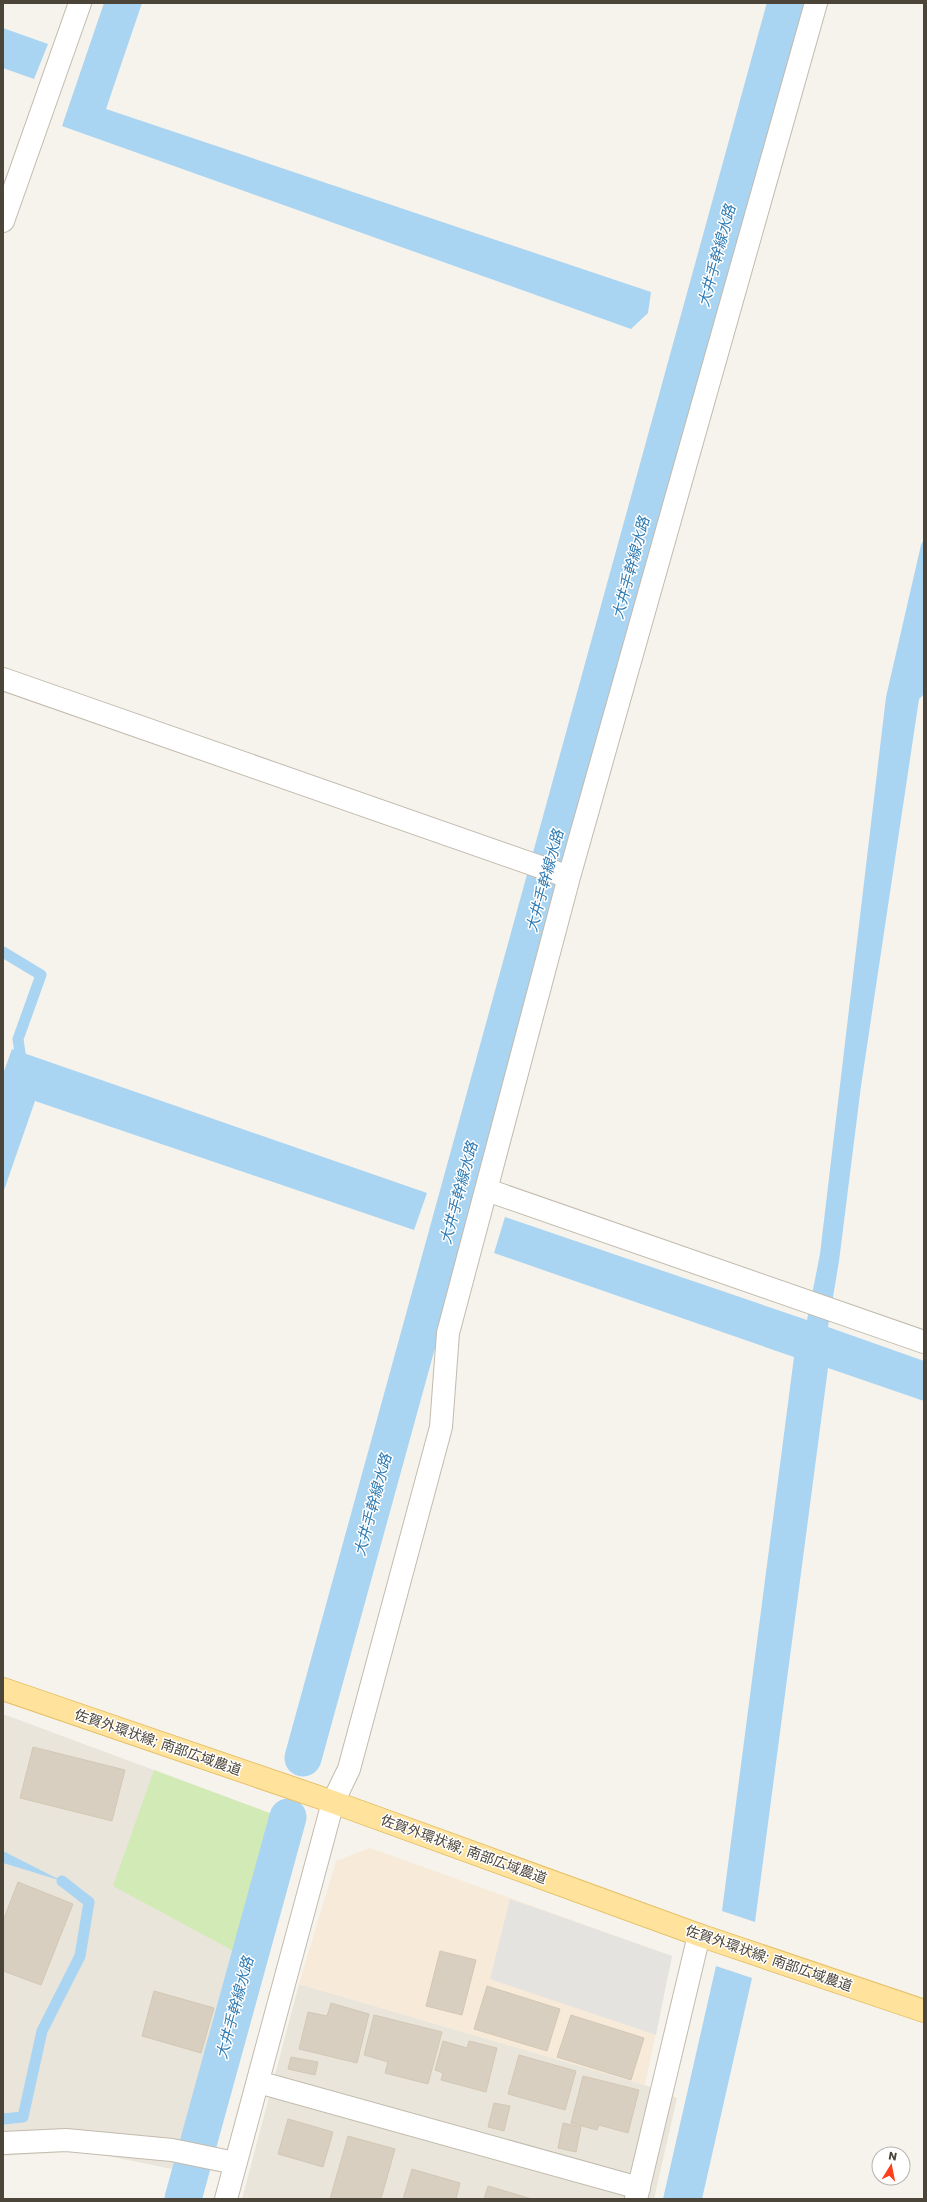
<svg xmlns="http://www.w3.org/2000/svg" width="927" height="2202" font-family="Poppins,'Noto Sans JP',sans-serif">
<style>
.residential{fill:#eae5da}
.commercial{fill:#f7ead8}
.green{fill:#d2eab5}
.parking{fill:#e5e3e0}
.water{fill:#a9d4f2}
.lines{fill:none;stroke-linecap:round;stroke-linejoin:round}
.stream{stroke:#a9d4f2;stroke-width:11}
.canal{stroke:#a9d4f2;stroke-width:37}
.building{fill:#d8cfc1;stroke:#d3c7b4}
.minor-casing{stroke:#c2bbae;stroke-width:24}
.primary-casing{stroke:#e6c16a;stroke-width:24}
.minor{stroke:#fff;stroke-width:22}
.primary{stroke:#ffe39c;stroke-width:22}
.labels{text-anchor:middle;stroke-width:3;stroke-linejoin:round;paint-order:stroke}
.street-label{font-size:14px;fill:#4b4439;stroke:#fff}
.water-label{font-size:15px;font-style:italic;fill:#2e7ab2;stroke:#fff}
</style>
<rect width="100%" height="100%" fill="#f6f3ec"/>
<path class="residential" d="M3,1714L275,1815L182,2171L83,2151L3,2156Z
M299,1984L645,2085L677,2098L654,2199H242Z"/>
<path class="commercial" d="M370,1848L672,1956L645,2085L299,1984L336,1861Z"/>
<path class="green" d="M154,1770L275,1815L239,1954L113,1886Z"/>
<path class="parking" d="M510,1899L672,1956L656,2035L490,1979Z"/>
<path class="water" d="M104,3H142L106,109L651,292L648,313L631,329L62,126Z
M3,28L48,44L34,79L3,68Z
M924,539V694L919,699L861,1086L839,1261L828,1327L924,1361V1401L828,1368L755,1922L722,1911L794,1357L494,1253L505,1217L807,1320L820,1254L886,697L921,545Z
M12,1049L427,1193L414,1230L35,1101L3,1193V1074Z
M3,1850V1851L62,1881L3,1863Z
M716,1966L752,1978L702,2199H663Z"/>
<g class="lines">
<path class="stream" d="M3,952L41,975L18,1039L22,1067
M3,2119L23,2117L42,2031L80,1956L89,1902L62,1881"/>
<path class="canal" d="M303,1758L786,3
M183,2199L288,1817"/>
</g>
<path class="building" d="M33,1747L125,1770L112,1821L20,1798Z
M18,1882L73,1904L41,1985L3,1971V1921Z
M440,1951L476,1960L462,2015L426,2006Z
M487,1986L560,2009L547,2051L474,2029Z
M154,1991L214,2008L201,2053L142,2036Z
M331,2003L369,2014L357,2063L299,2049L308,2012L327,2016Z
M374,2015L442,2032L428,2084L385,2073L388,2062L364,2055Z
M571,2015L644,2038L631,2080L557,2057Z
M443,2041L467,2048L469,2041L497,2048L486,2092L441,2080L443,2073L435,2070Z
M519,2055L576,2071L565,2110L508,2094Z
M291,2057L318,2062L315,2075L288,2069Z
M583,2076L639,2090L628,2133L599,2125L597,2130L571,2123Z
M494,2103L510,2106L504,2131L488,2127Z
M288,2119L333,2132L323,2167L278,2154Z
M563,2123L581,2127L576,2152L558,2148Z
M348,2136L395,2149L381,2199H330Z
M412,2169L460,2183L456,2199H403Z
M488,2186L532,2199H484Z"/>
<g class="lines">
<g class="minor-casing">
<path id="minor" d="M3,221L80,3
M3,679L569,877
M487,1190L924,1342
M258,2082L639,2188
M3,2143L66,2140L172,2150L235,2163
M226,2199L333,1802L349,1769L441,1427L448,1333L569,877L816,3
M636,2199L699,1935"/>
</g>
<g class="primary-casing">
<path id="primary" d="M3,1689L333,1802L699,1935L924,2011"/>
</g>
<use href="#minor" class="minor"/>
<use href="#primary" class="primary"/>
</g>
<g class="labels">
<g class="street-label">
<text transform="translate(158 1742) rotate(19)" y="5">佐賀外環状線; 南部広域農道</text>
<text transform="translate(464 1849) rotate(20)" y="5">佐賀外環状線; 南部広域農道</text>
<text transform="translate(769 1958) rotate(19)" y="5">佐賀外環状線; 南部広域農道</text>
</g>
<g class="water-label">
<text transform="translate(717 256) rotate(-75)" y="5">大井手幹線水路</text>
<text transform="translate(631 568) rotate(-75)" y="5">大井手幹線水路</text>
<text transform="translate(545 881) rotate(-75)" y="5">大井手幹線水路</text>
<text transform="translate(459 1193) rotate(-75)" y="5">大井手幹線水路</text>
<text transform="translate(373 1505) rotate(-75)" y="5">大井手幹線水路</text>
<text transform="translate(235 2008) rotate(-75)" y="5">大井手幹線水路</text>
</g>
</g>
<rect width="927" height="2202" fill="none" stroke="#4b4439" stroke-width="8"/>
<g transform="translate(891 2166) rotate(10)"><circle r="19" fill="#ffffff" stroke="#b7b4b0"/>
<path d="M0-3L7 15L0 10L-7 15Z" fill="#fc3f1d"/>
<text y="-6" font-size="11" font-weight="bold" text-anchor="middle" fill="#4b4439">N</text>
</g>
</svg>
